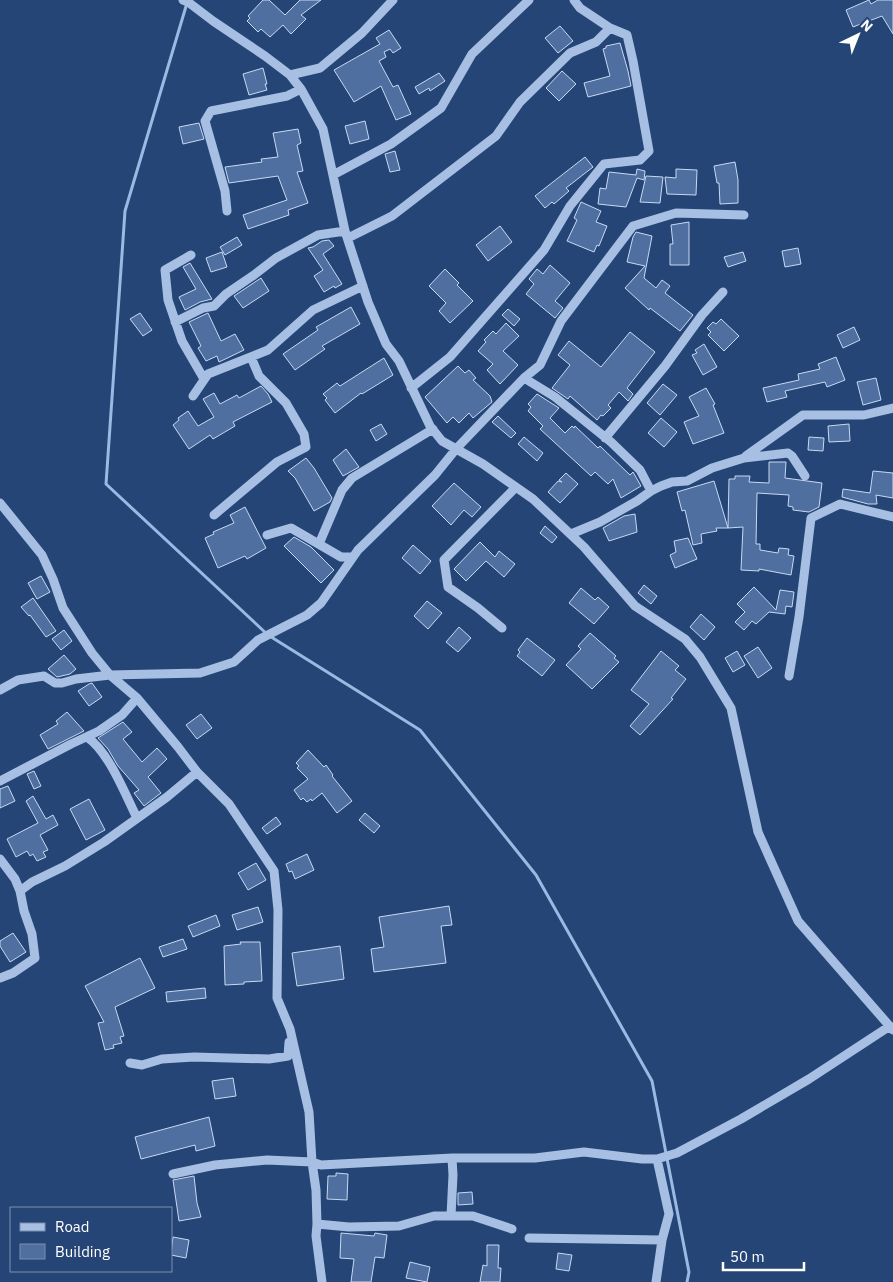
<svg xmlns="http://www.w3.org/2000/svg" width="893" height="1282" font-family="'IBM Plex Sans',sans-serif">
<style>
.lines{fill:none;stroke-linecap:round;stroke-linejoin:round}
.stream{stroke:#9ab9e3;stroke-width:3}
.building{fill:#4e6f9f;stroke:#c8d9f2}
.minor{stroke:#a6bfe2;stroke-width:9}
</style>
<rect width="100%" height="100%" fill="#254576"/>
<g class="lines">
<path class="stream" d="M187,3L125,211L106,484L268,635L420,730L536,875L652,1081L689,1272L687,1282"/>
</g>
<path class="building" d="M263,0H269L285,15L300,0H321L301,15L306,19L291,34L283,25L270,37L261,29L258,32L247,21L250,18L248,16Z
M869,0L871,4L878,0H893V34L882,16L853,27L846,10Z
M560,26L573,41L558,53L545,38Z
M389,30L401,48L393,53L390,49L384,52L386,57L379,61L393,87L398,85L411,114L396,120L381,86L354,102L334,70L380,44L376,38Z
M620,43L628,71L631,86L588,97L584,83L610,76L603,49L606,48V46Z
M263,68L267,84H265L267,90L249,95L243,74Z
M562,71L576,84L559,101L546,88Z
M439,73L445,81L430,91L429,88L419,94L415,87Z
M365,121L369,139L350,144L345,126Z
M199,123L204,139L183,144L179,127Z
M298,129L301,143L297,145L303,171L297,172L308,203L288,210L289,215L248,229L243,215L287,200L278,176L229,183L225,167L262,162L261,159L278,157L273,133Z
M395,151L400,170L390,172L385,154Z
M585,157L593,167L566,188L569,191L554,204L552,202L545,208L535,196Z
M735,162L738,180V203L720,204L719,183H717L714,166Z
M637,169L645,171L644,180L637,178L626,207L598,204L600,188L606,189L609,172L636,175Z
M676,169L697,170L696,195L667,194L665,177L676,178Z
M646,176L663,177L660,203L640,202Z
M581,202L601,211L596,222L607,226L599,246L597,245L594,252L567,241L577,220L574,218Z
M689,222V265H670V244H673L671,225Z
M500,226L512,242L488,261L476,245Z
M636,232L652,236L644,278L656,288L662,280L670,286L665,293L693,315L680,331L650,308L649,310L625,288L645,266L627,262L633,237Z
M237,237L242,245L225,255L220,247Z
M329,240L334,246L323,254L342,284L335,288L334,286L324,292L314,276L323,270L308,248L313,247L322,241Z
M798,248L801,264L785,267L782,251Z
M222,252L227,267L211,272L206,258Z
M743,252L746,261L728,267L724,257Z
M190,263L212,299L200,302L185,310L179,297L196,289L183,267Z
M550,265L570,283L555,301L563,308L555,318L526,294L534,284L529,279L537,269L543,274Z
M445,269L459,283L457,285L473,301L450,323L439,311L446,303L429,286Z
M261,278L269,291L243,308L234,296Z
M351,307L360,324L322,346L325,349L295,370L283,354L318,330L316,327Z
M508,309L520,319L514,326L502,315Z
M140,313L152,330L143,336L130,319Z
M208,313L221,341L235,334L244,350L219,362L217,356L206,361L198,348L201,346L189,322Z
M721,319L739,336L724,351L708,335L711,332L707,328L713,322L716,324Z
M506,323L519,336L503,351L518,365L500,384L487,370L493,364L478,351L486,342L484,340L493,331L496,334Z
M854,327L860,340L843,348L837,335Z
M630,332L655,352L627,388L633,394L628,401L619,392L608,405L611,408L603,416L601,415L597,420L570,396L568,399L552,388L570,365L558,355L569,341L601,367Z
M704,344L717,367L703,375L692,355L697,353L695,350Z
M836,357L845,380L827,387L825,382L785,391L787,397L767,402L763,388L799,380L798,374L820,369L818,364Z
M384,358L393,375L362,394L361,393L335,413L325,400L327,398L323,394L337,383L340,386Z
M458,366L465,373L469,370L476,378L473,380L490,396L492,402L473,418L469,413L459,423L453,417L447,423L425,397Z
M876,378L881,400L863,405L857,382Z
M663,384L677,395L660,415L647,403Z
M261,386L268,394L272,402L233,422L235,426L213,439L210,435L189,449L173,425L179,420L178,418L188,411L198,426L214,417L203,399L214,393L220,404L237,395L239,398Z
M706,388L715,404L713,405L724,433L693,444L684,422L699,416L689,397Z
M537,394L559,408L550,418L565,433L572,426L574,428L575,426L598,448L600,446L630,475L633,472L641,486L621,498L613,479L608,484L595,472L591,476L540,429L543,426L528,411L531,407L528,404Z
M498,416L516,433L511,438L492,422Z
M661,418L677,432L664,447L648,433Z
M381,424L387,434L376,441L370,430Z
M849,424L850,441L829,442L828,426Z
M524,437L543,453L537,461L518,444Z
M809,437L824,438L823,451L808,450Z
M346,449L359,467L343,476L333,460Z
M306,458L314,468L332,498L330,502L314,511L295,478L288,471Z
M769,462H786L785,478L822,483L819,507L809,512L793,510V507L788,506L789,495L757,493L756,544H760V550L778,553L779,548L789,549L788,555L794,556L791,575L759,569V571L741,570L743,527L728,528L729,479H735V476H750L749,482L769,483Z
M873,471L893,473V498L876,495L877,504H868L842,497L843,489L870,493Z
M566,473L578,484L560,503L548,492L558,481L562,482L559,480Z
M714,481L728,528H716L717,531L701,534L702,543L693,545L685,510L682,511L677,492Z
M454,483L481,507L472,517L464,510L451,525L432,506Z
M245,507L266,548L247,559L245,556L218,568L205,538L214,534L213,532L234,523L230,515Z
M635,514L637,532L609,541L603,528L624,516Z
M545,526L557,537L552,543L540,533Z
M294,537L311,547L334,570L321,583L284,546Z
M688,538L697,559L675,568L670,555L676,552L674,541Z
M480,542L495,557L499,551L515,564L504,577L486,561L466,581L454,569Z
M413,545L431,561L420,574L402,558Z
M41,576L50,592L37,599L28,583Z
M644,585L657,596L651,604L638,593Z
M754,587L776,610L780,590L794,592L792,607L786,606L785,614L769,612L756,624L752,621L744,630L735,622L745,612L737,604Z
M581,588L595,600L598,597L609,607L594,624L569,603Z
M33,598L56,631L46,637L30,615L29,616L21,607Z
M427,601L442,613L428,629L414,616Z
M701,614L715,627L704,640L690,627Z
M459,627L471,638L458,652L446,642Z
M64,630L72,641L61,650L52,639Z
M590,633L616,656L614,658L619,662L592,689L566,665L581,649L578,646Z
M527,638L555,660L542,676L517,656L520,652L518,650Z
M758,647L772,668L758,678L744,656Z
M661,651L679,666L675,670L686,679L671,698L673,699L640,735L630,726L649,704L631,690Z
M737,651L745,665L733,672L725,658Z
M64,655L76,669L70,674L57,677L48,669Z
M92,683L102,697L89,706L78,691L89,684Z
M67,712L84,731L48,749L40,735L58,724L56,721Z
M201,714L212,728L197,739L186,725Z
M123,722L132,732L123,739L142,762L157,748L167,759L148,777L161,793L144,806L134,793L139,790L118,766L108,749L98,738Z
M308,750L324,767L326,765L333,775L332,776L352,801L337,813L322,793L312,801L311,799L307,802L303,798L301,800L294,790L308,779L297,768L299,766L296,763Z
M34,771L41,786L34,789L27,774Z
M8,786L15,801L0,808V789Z
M33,796L46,819L53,815L58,825L40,835L48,850L43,852L46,857L37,861L33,854L30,856L27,851L16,857L7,839L38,823L26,801Z
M89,799L105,830L86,840L70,809Z
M365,813L380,826L374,833L359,820Z
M276,817L281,824L267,834L262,828Z
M307,854L314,870L295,879L292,871L289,872L286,864Z
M256,863L266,880L248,890L238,873Z
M449,906L452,925L441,926L446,963L374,972L371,949L384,947L379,917Z
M258,907L263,922L237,930L232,915Z
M216,915L220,926L193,937L188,926Z
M13,933L26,952L10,962L0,946V941Z
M183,939L187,949L163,957L159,947Z
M240,942H260L262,981L244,982V984L225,985L224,946L241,944Z
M340,946L344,979L297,986L292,953Z
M140,958L155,988L115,1007L124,1036L120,1037L122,1043L113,1045L114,1048L105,1050L98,1023L104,1022L85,986Z
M205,988L206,998L167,1002L166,992Z
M233,1078L236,1096L215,1099L212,1081Z
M209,1117L215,1146L196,1151L195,1145L141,1159L135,1137Z
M336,1173L348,1174L347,1200L327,1199L328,1176H336Z
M194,1176L197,1203L201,1217L179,1221L173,1180Z
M472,1192L473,1204L458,1205V1193Z
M341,1233L374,1236L375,1233L387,1235L384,1258L375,1257L371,1282H351L354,1259L340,1258Z
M173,1237L189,1240L186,1258L171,1255Z
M487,1245H499L498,1268H501L500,1282H480L483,1265L487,1266Z
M558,1253L572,1255L569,1271L556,1269Z
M410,1262L430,1267L427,1282L406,1278Z"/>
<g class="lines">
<path class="minor" d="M183,0L188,2L213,21L265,56L290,75L301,89L323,129L345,231L368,302L386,344L399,361L430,426L442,441L483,464L533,499L584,547L635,606L685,639L700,657L731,708L758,832L798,921L893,1030
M574,0L580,8L610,28
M290,75L320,68L362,33L393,0
M333,175L391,144L441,108L472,54L529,0
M227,211L225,191L205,121L211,111L287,96L301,89
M348,238L392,216L496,136L520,102L570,53L596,42L610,28L627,35L633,61L649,151L640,160L604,164L570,206L544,250L450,357L411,388
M191,255L165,270L168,300L182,341L204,379
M175,322L203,308L214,306L226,294L254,275L276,258L318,235L345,231
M524,378L555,397L611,442L640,470L651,491
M193,396L208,374L268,350L313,310L363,286
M605,438L665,366L702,315L723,292
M746,456L803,415H864L893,408
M0,503L42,555L53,579L63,608L92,653L110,675L137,698L178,747L197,772L229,804L274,871L278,910L277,998L290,1029L309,1112L312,1162L321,1165L452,1158L453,1175L451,1216
M214,515L277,462L306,447L304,434L286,403L259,376L251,357
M571,534L600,522L637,501L651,491L661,486L672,482L687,481L712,468L744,458L788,453L792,456L805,476
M267,535L291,528L341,557H353
M319,544L342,490L352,478L433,429
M502,628L478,608L448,587L444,560L516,487
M789,676L799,617L811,518L840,504L893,517
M0,690L18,680L44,676L55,683H62L76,679L110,675L200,673L234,662L258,640L307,615L321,603L358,550L435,475L456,449L524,378L540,365L561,321L633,226L676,213L744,215
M87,737C109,752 125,794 137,818
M0,781L71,744L99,731L122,715L137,698
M0,859L15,879L20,891
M0,978L13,973L35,958L32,934L24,911L20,891L32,882L65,866L104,842L167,797L197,772
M130,1063L142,1065L162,1059L194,1057L269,1059L288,1056L289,1042
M452,1158H535L584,1152L642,1159H657L677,1153L741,1119L809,1079L890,1026
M173,1174L215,1165L267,1160L312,1162L316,1190L317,1224
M529,1238L662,1240
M322,1282L316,1236L317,1224L349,1227L399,1226L434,1216H473L512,1229
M656,1282L662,1240L669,1214L657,1159"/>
</g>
<rect x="10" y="1207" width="162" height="65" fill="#254576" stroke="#7c8fad"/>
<rect x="20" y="1223" width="25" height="8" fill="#a6bfe2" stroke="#7c8fad"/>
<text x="55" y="1232" font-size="15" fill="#ffffff">Road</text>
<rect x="20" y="1244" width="25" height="15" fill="#4e6f9f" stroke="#7c8fad"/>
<text x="55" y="1257" font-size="15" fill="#ffffff">Building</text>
<g transform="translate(858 35) rotate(43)" stroke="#254576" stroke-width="4" paint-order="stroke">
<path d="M0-4L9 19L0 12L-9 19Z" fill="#ffffff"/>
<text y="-8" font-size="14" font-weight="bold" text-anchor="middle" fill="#ffffff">N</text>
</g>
<path d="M723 1262v8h81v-8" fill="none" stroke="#ffffff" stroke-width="2.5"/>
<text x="730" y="1262" font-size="15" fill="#ffffff" stroke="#254576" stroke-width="4" paint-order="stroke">50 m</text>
</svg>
